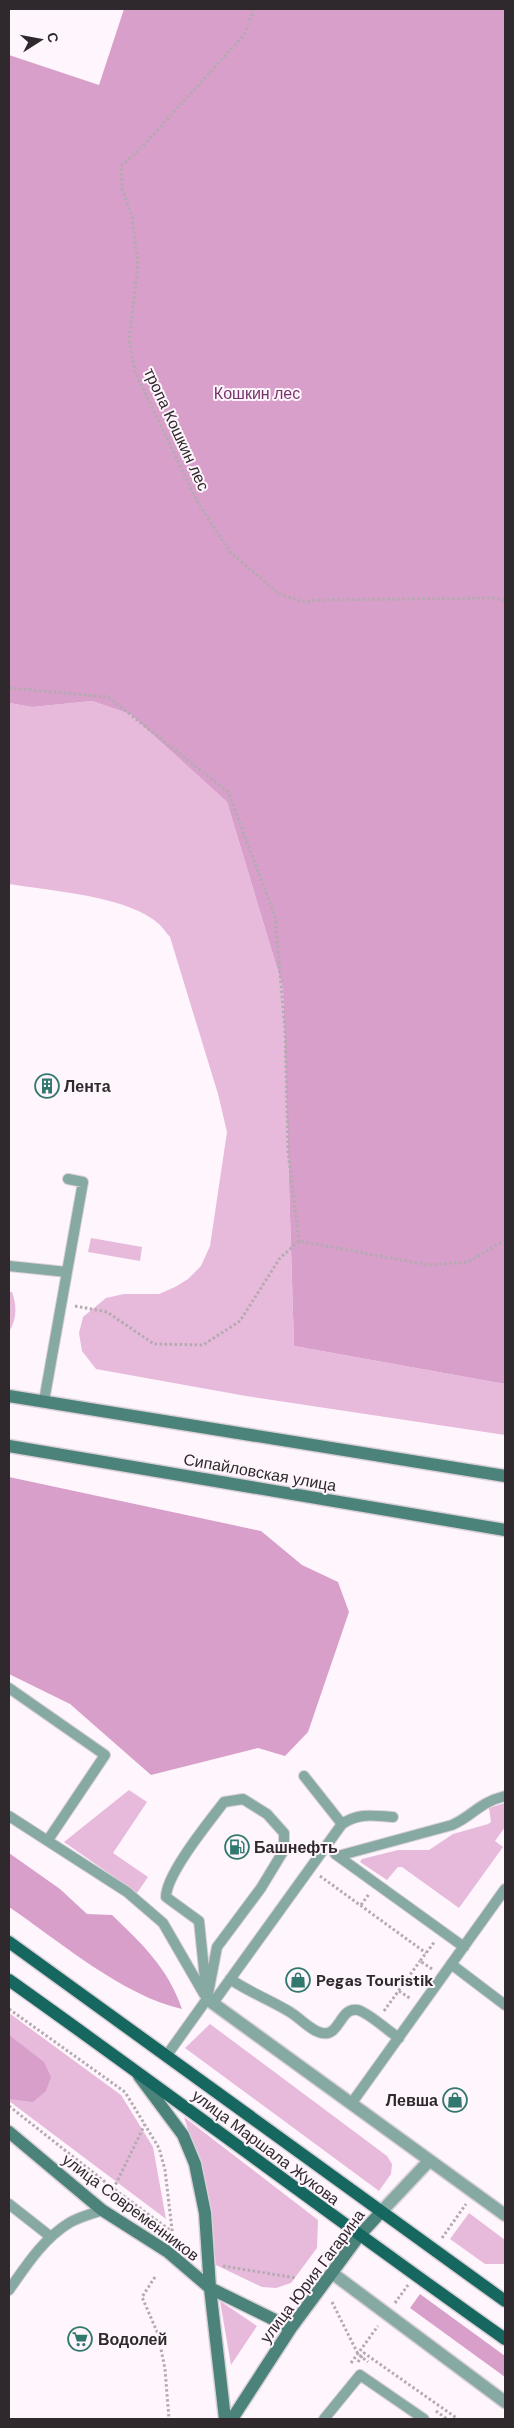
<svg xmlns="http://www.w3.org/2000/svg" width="514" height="2428" font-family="'DM Sans',sans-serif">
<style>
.green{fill:#e7badc}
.forest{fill:#d89fcb}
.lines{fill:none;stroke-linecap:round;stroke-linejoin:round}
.lane-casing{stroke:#dad0d7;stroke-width:12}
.street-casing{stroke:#dad0d7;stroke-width:15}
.secondary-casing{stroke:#dad0d7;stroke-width:15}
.primary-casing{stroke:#dad0d7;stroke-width:15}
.path{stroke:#b4abb1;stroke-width:3;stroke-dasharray:2.5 2.5;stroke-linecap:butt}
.lane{stroke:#86a9a4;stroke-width:10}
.street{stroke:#86a9a4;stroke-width:12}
.secondary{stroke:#4b837b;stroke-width:12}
.primary{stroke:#16675f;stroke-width:12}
.labels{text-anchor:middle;stroke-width:4;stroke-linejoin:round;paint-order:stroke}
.park-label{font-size:16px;fill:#76336a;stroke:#fff5fc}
.street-label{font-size:16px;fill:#2f292d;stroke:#fff5fc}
.poi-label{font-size:16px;font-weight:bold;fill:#2f292d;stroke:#fff5fc;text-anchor:start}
</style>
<rect width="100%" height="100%" fill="#fff5fc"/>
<path class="green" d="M92,701L130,714L227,802L283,988L294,1346L505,1384V1435L246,1396L96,1369L82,1351L79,1333L83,1317L106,1298L124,1294H159L175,1287L188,1279L201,1266L210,1246L227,1132L218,1094L170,937C165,931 160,924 154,920C119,895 51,891 9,884V703L32,707Z
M91,1238L142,1247L140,1261L88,1252Z
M9,1292H12C17,1306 17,1319 9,1332Z
M129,1790L147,1802L113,1853L148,1877L137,1893L64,1842Z
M505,1803V1827L495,1841L503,1847L459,1908L402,1867H398L387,1880L360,1862L362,1859L398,1850H429L453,1834L488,1824L491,1822L489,1808Z
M9,2013L121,2095L153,2147L166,2219L9,2101Z
M210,2024L387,2156L392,2164L391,2174L379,2191L185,2048Z
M184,2117L318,2220L317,2248L291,2283L276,2288L262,2287L216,2265L205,2181Z
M469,2213L505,2240V2264H485L450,2239Z
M220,2301L257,2326L231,2365Z"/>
<path class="forest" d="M124,9H505V1384L294,1346L283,988L227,802L130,714L92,701L32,707L9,703V55L99,85Z
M9,1477L261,1531L302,1565L338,1582L349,1612L308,1732L285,1756L258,1748L151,1775L70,1704L9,1674Z
M9,1853L60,1889L87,1914L112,1915C143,1945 168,1968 182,2009C123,1996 59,1941 9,1907Z
M9,2035L44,2062L51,2077L46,2091L33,2102L9,2099Z
M420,2294L505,2356V2377L410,2308Z"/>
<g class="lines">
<g class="lane-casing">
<path id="lane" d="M9,1266L67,1272
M44,1401L83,1182L68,1179
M9,1688L105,1755L48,1840
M304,1776L342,1824
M9,1816L127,1892L163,1923L204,1994
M335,1854L464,1947
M338,1856L452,1825C474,1815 478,1803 505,1796
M451,1964L505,2005
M230,1979C249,1992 270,2000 290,2012C300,2018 311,2031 322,2033C340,2037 340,2006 358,2010C369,2013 388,2031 399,2038
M213,2003L342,1824C359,1812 375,1816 393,1817
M167,2055L207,1999L217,1947L261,1888L284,1850V1833L267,1814L243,1799L224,1802C209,1822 166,1874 166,1897L199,1921L207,1999
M351,2104L505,1889
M9,2204L51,2237
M9,2290C26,2266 43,2239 69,2223C79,2217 92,2214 102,2210
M324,2419L360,2375L424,2419"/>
</g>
<g class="street-casing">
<path id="street" d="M207,1999L505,2215
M381,2212L429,2161
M332,2273L505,2402"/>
</g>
<g class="secondary-casing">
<path id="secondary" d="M9,1396L505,1476
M9,1446L505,1530
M139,2076L183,2135L195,2164L205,2213L210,2288L225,2419
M9,2132L102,2210L168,2252L210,2288L291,2328
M232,2419L291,2328L359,2236L381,2212"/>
</g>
<g class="primary-casing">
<path id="primary" d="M9,1942L505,2301
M9,1980C175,2098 338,2221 505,2339"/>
</g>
<path class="path" d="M254,9L244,35L140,149L121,166L122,188L132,217L138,265L129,340L135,372L197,501L229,551L279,594L304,602L317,600L495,598L505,601
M9,688L108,697L228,792L275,916L285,1030L288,1152L299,1241
M75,1306L107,1312L154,1344L203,1345L240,1321L280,1258L299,1241L428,1265L468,1262L505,1240
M320,1876L426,1953
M361,1905L369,1894
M432,1969L420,1961L435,1941
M399,1991L411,1999
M9,2009L125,2092L159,2148L165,2170L173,2238
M384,2011L420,1961
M9,2106L114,2189L171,2231
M109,2198L145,2124
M442,2238L466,2204
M223,2266L296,2278
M155,2277L142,2297L158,2334L165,2369L169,2419
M332,2302L358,2354L368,2362
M395,2303L408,2285
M358,2362L364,2353L458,2419
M351,2363L378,2326
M436,2411L447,2419"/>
<use href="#lane" class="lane"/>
<use href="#street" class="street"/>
<use href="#secondary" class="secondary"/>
<use href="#primary" class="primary"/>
</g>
<defs>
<g id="building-ring" transform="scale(1.25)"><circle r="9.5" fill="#fff5fc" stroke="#31786f" stroke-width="1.5"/><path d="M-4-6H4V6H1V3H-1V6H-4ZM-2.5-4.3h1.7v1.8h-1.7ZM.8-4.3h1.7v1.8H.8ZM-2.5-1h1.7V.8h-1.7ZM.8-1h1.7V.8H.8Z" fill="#31786f"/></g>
<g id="fuel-ring" transform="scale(1.25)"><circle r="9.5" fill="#fff5fc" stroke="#31786f" stroke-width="1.5"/><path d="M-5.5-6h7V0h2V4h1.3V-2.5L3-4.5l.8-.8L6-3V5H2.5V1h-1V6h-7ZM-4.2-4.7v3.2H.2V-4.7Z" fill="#31786f"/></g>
<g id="shop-ring" transform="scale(1.25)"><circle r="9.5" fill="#fff5fc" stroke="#31786f" stroke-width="1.5"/><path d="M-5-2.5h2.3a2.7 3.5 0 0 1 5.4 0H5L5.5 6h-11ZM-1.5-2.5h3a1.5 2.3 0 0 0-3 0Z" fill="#31786f"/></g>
<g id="supermarket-ring" transform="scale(1.25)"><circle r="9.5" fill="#fff5fc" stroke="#31786f" stroke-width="1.5"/><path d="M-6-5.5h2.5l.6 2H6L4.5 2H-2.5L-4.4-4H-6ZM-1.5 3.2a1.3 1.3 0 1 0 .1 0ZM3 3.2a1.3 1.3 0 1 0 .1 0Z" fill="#31786f"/></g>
</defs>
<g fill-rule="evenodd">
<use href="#building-ring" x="47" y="1086"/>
<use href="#fuel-ring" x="237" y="1847"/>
<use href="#shop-ring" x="298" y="1980"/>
<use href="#shop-ring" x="455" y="2100"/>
<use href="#supermarket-ring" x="80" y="2339"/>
</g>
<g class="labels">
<g class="park-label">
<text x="257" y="399">Кошкин лес</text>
</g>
<g class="street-label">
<text transform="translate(177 429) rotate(65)" y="6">тропа Кошкин лес</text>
<text transform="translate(260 1472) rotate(10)" y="6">Сипайловская улица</text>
<text transform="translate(266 2147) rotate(37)" y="6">улица Маршала Жукова</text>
<text transform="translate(131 2207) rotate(37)" y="6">улица Современников</text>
<text transform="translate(312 2276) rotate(-53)" y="6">улица Юрия Гагарина</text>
</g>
<g class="poi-label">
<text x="64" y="1092">Лента</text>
<text x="254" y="1853">Башнефть</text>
<text x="316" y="1986">Pegas Touristik</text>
<text x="438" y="2106" text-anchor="end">Левша</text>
<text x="98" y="2345">Водолей</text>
</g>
</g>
<rect width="514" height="2428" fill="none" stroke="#2f292d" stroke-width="20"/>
<g transform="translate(40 40) rotate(79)" stroke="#fff5fc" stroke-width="4" paint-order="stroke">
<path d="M0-4L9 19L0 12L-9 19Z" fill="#2f292d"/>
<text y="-8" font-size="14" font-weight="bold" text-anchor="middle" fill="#2f292d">С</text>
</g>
</svg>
